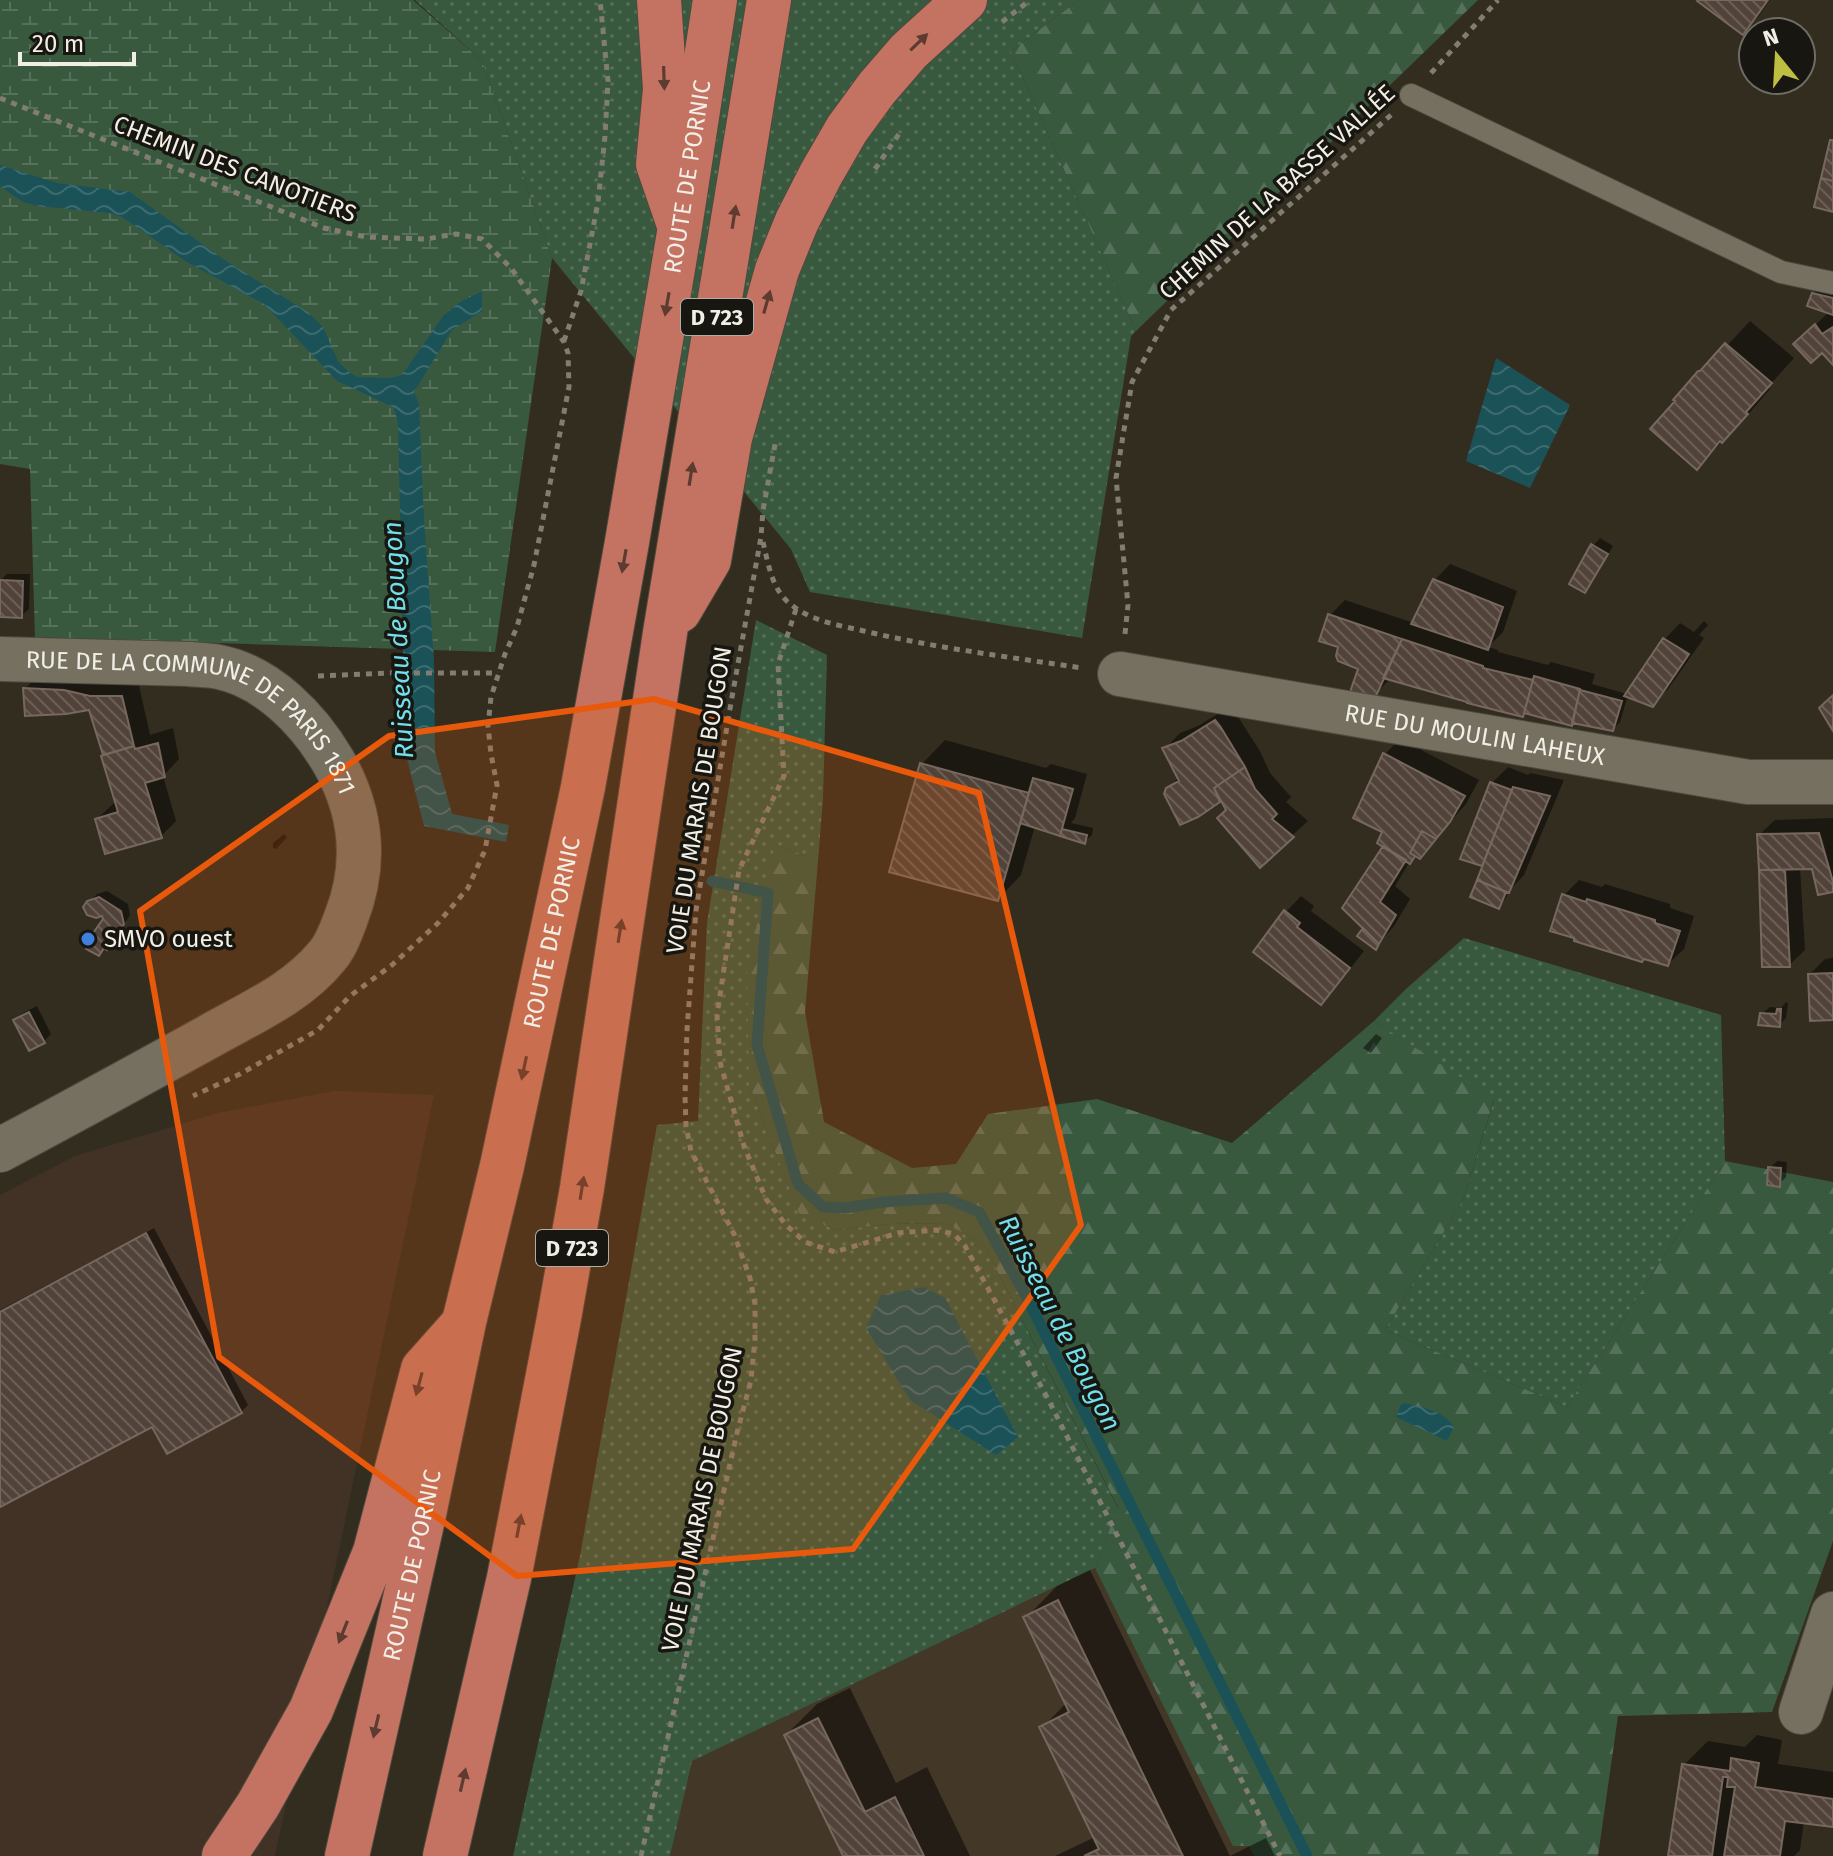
<svg xmlns="http://www.w3.org/2000/svg" width="1833" height="1856" font-family="'Fira Sans',sans-serif">
<style>
.commercial{fill:#433728}
.industrial{fill:#423226}
.grass{fill:url(#grass-dots)}
.forest{fill:url(#forest-firs)}
.wetland{fill:url(#wetland-marsh)}
.water{fill:url(#water-waves)}
.shadow{fill:#0007}
.lines{fill:none;stroke-linecap:round;stroke-linejoin:round}
.stream{stroke:#1a5258;stroke-width:11}
.building{fill:url(#building-back-hatch);stroke:#77685e;stroke-width:2}
.service-casing{stroke:#4e4a3e;stroke-width:24}
.minor-casing{stroke:#4e4a3e;stroke-width:46}
.trunk-casing{stroke:#4e4a3e;stroke-width:46}
.path{stroke:#827d72;stroke-width:5;stroke-dasharray:6 6;stroke-linecap:butt}
.service{stroke:#767061;stroke-width:22}
.minor{stroke:#767061;stroke-width:44}
.trunk{stroke:#c47362;stroke-width:44}
.oneway{fill:#5d3b31}
.marked{fill:#e8590c;fill-opacity:0.2;stroke:#e8590c;stroke-width:6;stroke-linejoin:round}
.shop-dot{fill:#3f7fe0;stroke:#181610;stroke-width:3}
.labels{text-anchor:middle;stroke-width:7;stroke-linejoin:round;paint-order:stroke}
.shield{fill:#181610;stroke:#b0ada5;stroke-width:2}
.shield-label{font-size:22px;font-weight:bold;fill:#f1eee5}
.street-label{font-size:24px;fill:#f1eee5;stroke:#181610}
.poi-label{font-size:24px;fill:#f1eee5;stroke:#181610;text-anchor:start}
.water-label{font-size:26px;font-style:italic;fill:#71e0ec;stroke:#181610}
</style>
<defs>
<pattern id="grass-dots" width="8" height="8" patternUnits="userSpaceOnUse" patternTransform="scale(2)"><rect width="8" height="8" fill="#39593f"/><path d="M2 2h.1M6 6h.1" fill="none" stroke="#56715b" stroke-width="1.8" stroke-linecap="round"/></pattern>
<pattern id="forest-firs" width="22" height="20" patternUnits="userSpaceOnUse" patternTransform="scale(2)"><rect width="22" height="20" fill="#39593f"/><path d="M5 1l3.5 6h-7zM16 11l3.5 6h-7z" fill="#56715b"/></pattern>
<pattern id="wetland-marsh" width="20" height="14" patternUnits="userSpaceOnUse" patternTransform="scale(2)"><rect width="20" height="14" fill="#39593f"/><path d="M1 5h8M5 5V1M11 12h8M15 12V8" fill="none" stroke="#56715b"/></pattern>
<pattern id="water-waves" width="16" height="10" patternUnits="userSpaceOnUse" patternTransform="scale(2)"><rect width="16" height="10" fill="#1a5258"/><path d="M0 5q4-4 8 0t8 0" fill="none" stroke="#3c6b70"/></pattern>
<pattern id="building-back-hatch" width="6" height="6" patternUnits="userSpaceOnUse" patternTransform="scale(2)"><rect width="6" height="6" fill="#514339"/><path d="M-1 5l2 2M0 0l6 6M5-1l2 2" fill="none" stroke="#6a5e56"/></pattern>
</defs>
<rect width="100%" height="100%" fill="#332d20"/>
<path class="commercial" d="M1095,1568L1233,1845L1249,1846L1254,1856H670L691,1761Z"/>
<path class="industrial" d="M334,1091L434,1095L275,1856H0V1195L75,1156L218,1113Z"/>
<path class="grass" d="M415,0H1079L1011,51L1136,331L1131,336L1082,638L810,592L791,549L552,258L482,61Z
M756,620L827,655L823,798L818,861L775,844L749,1084L799,1212L835,1230L891,1224L947,1223L985,1247L1118,1508L1095,1568L692,1761L670,1856H513L580,1556L657,1125L698,1121L707,923Z
M1464,938L1721,1015L1725,1161L1567,1407L1385,1330L1463,1200L1494,1100L1374,1021L1406,989Z"/>
<path class="forest" d="M1079,0H1478L1136,331L1011,51Z
M775,844L818,861L805,1012L824,1122L912,1168L956,1164L988,1114L1097,1099L1232,1143L1374,1021L1494,1099L1463,1200L1385,1330L1567,1407L1725,1161L1833,1182V1541L1772,1712L1618,1716L1598,1856H1254L1249,1846H1233L1095,1568L1118,1507L985,1247L947,1223L891,1224L835,1230L799,1213L749,1084L747,969Z"/>
<path class="wetland" d="M0,0H413L482,61L552,258L495,652L35,637L30,469L0,464Z"/>
<path class="water" d="M0,165L57,183L130,192L226,261L309,313L323,327L338,361L350,373L358,377L391,378L402,375L443,316L460,302L482,291V311L452,330L414,392L419,404L424,519L434,660L435,752L452,814L509,825L506,842L424,826L405,751L398,423L395,411L393,407L337,381L264,304L187,262L122,217L109,213L38,206L23,202L0,186Z
M1496,358L1570,405L1530,488L1466,461Z
M924,1287L945,1298L1018,1437L996,1455L910,1400L866,1328L881,1295Z
M1404,1403C1420,1406 1446,1412 1454,1427L1447,1441L1396,1417L1401,1405Z"/>
<path class="shadow" d="M1701,0H1770L1758,17L1743,32Z
M1833,274V362L1822,350L1796,344L1829,312L1813,294Z
M1750,321L1794,358L1768,387L1770,389L1746,417L1697,467L1676,400Z
M1600,538L1613,546L1592,583L1585,590L1593,546Z
M1450,564L1517,591L1503,632L1488,647L1498,650V652L1548,665L1551,662L1595,674L1592,684L1627,694L1665,639L1680,623L1694,632L1704,621L1708,625L1699,635L1704,638L1668,689L1652,705L1628,695L1620,722L1613,729L1391,678L1375,694L1361,668L1341,646L1330,615L1345,600L1414,623L1435,580Z
M7,574H30L29,609L21,616L0,615V581Z
M40,673L138,681L150,735L173,728L179,759L163,776L176,821L161,836L97,819L113,804L117,802L103,756L105,754L90,708L25,689Z
M1231,706L1260,751L1270,773L1291,797L1286,802L1308,821L1260,865L1220,799L1197,816L1167,789L1179,777L1165,749L1180,733L1198,726Z
M1400,739L1479,780L1466,804L1451,821L1410,861L1395,886L1410,899L1394,926L1376,947L1365,928L1386,845L1385,754Z
M945,740L1046,768L1051,764L1087,774L1075,818L1071,823L1093,828L1092,835L1084,842L1035,826L1021,875L998,899L922,764Z
M1508,767L1528,775L1530,773L1564,780L1524,875L1510,890L1505,899L1498,907L1472,896L1484,865L1462,858L1492,783Z
M1833,818V890L1813,867L1800,868L1805,950L1789,965H1764L1759,835L1775,820Z
M284,834L287,837L284,841L276,849L273,848V843Z
M1579,880L1602,887L1605,884L1670,904V908L1694,916L1684,949L1668,964L1564,895Z
M107,891L128,904L130,915L114,940L99,954L105,919L89,902L97,894Z
M1301,896L1314,906L1311,911L1364,951L1336,987L1321,1002L1286,912Z
M1833,958V1018L1810,974L1825,959Z
M1786,1002L1788,1003L1786,1018L1779,1025L1762,1014L1770,1007L1781,1008Z
M37,1006L51,1034L44,1041L16,1021L23,1013Z
M1376,1034L1382,1038L1371,1053L1363,1048Z
M1777,1161L1787,1162L1786,1177L1779,1184L1770,1168Z
M154,1228L248,1405L241,1412L153,1424L0,1505V1310Z
M1090,1570L1230,1856L1266,1838L1275,1856H1055L1095,1837L1042,1728L1067,1702L1026,1618L1057,1586Z
M850,1688L896,1783L927,1767L970,1856H845L786,1735L817,1704Z
M1757,1735L1782,1740L1778,1764L1833,1772V1825L1804,1821L1800,1850L1794,1856H1670L1684,1765L1708,1741L1745,1747Z"/>
<g class="lines">
<path class="stream" d="M712,881L768,893L757,1045L798,1184L823,1207L845,1208L883,1202L946,1198L979,1212L1027,1298L1307,1856"/>
</g>
<path class="building" d="M1698,0H1768L1743,35L1697,1Z
M1830,140H1833V181L1821,178Z
M1821,178L1833,181V212L1814,207Z
M1812,293L1833,298V315L1807,306Z
M1815,324L1822,334L1833,327V365L1822,353L1811,363L1793,344Z
M1725,343L1772,383L1746,412L1748,414L1722,443L1720,441L1697,470L1650,429L1675,401L1673,400L1698,371H1700Z
M1591,544L1608,554L1585,593L1569,584Z
M1433,579L1503,607L1488,650L1411,624Z
M0,580L23,581L22,618L0,617Z
M1328,614L1402,639L1376,696L1350,692L1358,669L1338,661L1336,656L1338,647L1319,641Z
M1663,638L1689,654L1653,707L1624,696Z
M1402,639L1483,666V668L1533,680L1523,717L1467,703V702L1383,678Z
M1534,676L1580,689L1572,726L1524,713Z
M23,688L64,690L90,696H122L134,746L103,755L89,710L66,714L25,716Z
M1580,690L1622,701L1613,731L1572,723Z
M1833,695V731L1819,708Z
M1215,720L1220,726L1245,767L1214,788L1220,802L1198,817L1180,825L1164,794L1166,788L1179,781L1162,748L1181,741Z
M158,743L165,777L145,783L162,838L105,854L95,819L118,812L101,756L134,746L135,749Z
M1383,753L1465,796L1450,822L1436,839L1422,831L1410,853L1415,856L1410,864L1377,843L1382,832L1353,818Z
M920,763L1029,793L998,901L889,872Z
M1245,767L1255,789L1277,814L1272,819L1294,837L1260,868L1217,818L1226,810L1214,788Z
M1033,778L1073,789L1060,836L1020,823Z
M1490,782L1512,790L1482,866L1460,859Z
M1513,787L1550,796L1509,893L1477,880Z
M1062,829L1087,835L1085,844L1060,836Z
M1422,831L1436,839L1420,859L1410,853Z
M1819,833L1833,882V892L1818,895L1812,869L1759,870L1757,834Z
M1383,846L1406,860L1380,902L1396,915L1379,944L1342,908Z
M1759,870H1785L1790,967H1762Z
M1477,880L1506,892L1499,909L1470,897Z
M1562,894L1586,902L1587,899L1655,920V923L1680,931L1668,966L1644,959L1642,962L1574,941V938L1550,931Z
M99,897L121,911L124,924L107,950L104,948L99,956L86,949V943L103,919L102,916L96,918L87,915L83,907L87,901Z
M1284,910L1300,923L1297,927L1350,968L1321,1005L1253,952Z
M1363,928L1379,944L1376,950L1357,936Z
M1833,973V1020L1810,1021L1808,974Z
M1777,1009H1781L1780,1027L1758,1025L1760,1013L1776,1014Z
M29,1012L45,1043L29,1051L13,1020Z
M1768,1167L1781,1168L1780,1187L1767,1185Z
M146,1233L242,1413L167,1454L152,1427L0,1507V1312Z
M1058,1600L1183,1856H1084L1099,1849L1039,1727L1069,1712L1023,1617Z
M818,1718L865,1812L895,1797L924,1856H843L784,1735Z
M1731,1758L1759,1763L1755,1787L1833,1799V1827L1785,1821L1780,1856H1724L1735,1787H1727L1728,1777H1723L1712,1856H1668L1682,1764L1730,1771Z"/>
<g class="lines">
<g class="service-casing">
<path id="service" d="M1411,95L1781,272L1833,283"/>
</g>
<g class="minor-casing">
<g id="minor">
<path id="s1" d="M0,659L189,664C199,665 209,665 219,667C268,677 309,720 333,761C362,811 367,864 346,918C341,931 336,946 327,956C296,994 250,1013 208,1037C139,1075 70,1113 0,1150"/>
<path id="s2" d="M1120,674L1748,782H1833"/>
<path d="M1801,1712L1833,1614"/>
</g>
</g>
<g class="trunk-casing">
<g id="trunk">
<path d="M659,0L665,89L658,164L678,222"/>
<path d="M679,611L709,560L730,438L777,270L797,221L821,174L847,129L877,88L909,51L965,0"/>
<path d="M224,1856L258,1805L311,1710L375,1552L423,1369L463,1324"/>
<path id="s3" d="M347,1856L423,1519L464,1322L502,1166L583,787L627,542L680,227L715,0"/>
<path d="M445,1856L509,1578L559,1318L582,1188L665,633L769,0"/>
</g>
</g>
<path class="path" d="M1002,22L1030,0
M1431,73L1498,0
M0,98L324,228L366,237L426,239L456,234L482,239L511,268L564,342L568,353L569,387L534,565L517,627L505,654L491,697L488,726L491,754L497,785L485,850L468,888L438,923L392,965L350,996L318,1030L240,1074L193,1096
M875,169L901,131
M564,341L581,291L598,202L605,136L608,81L600,0
M763,542C768,563 772,589 789,603C810,621 838,625 864,631C936,648 1009,657 1082,668
M796,609L778,664L784,776L739,870L717,1015L720,1062L744,1146L766,1199L786,1225L805,1242L835,1252L898,1233L936,1230L954,1234L965,1246L1049,1401L1280,1856
M1125,634L1128,605L1116,478L1132,382L1171,310L1391,115
M318,676L389,673H498
M641,1856L737,1433L751,1380L755,1339V1304L750,1278L734,1234L691,1151L686,1126L685,1096L687,1030L696,910L732,697L761,537L763,510L776,439"/>
<use href="#service" class="service"/>
<use href="#minor" class="minor"/>
<use href="#trunk" class="trunk"/>
</g>
<defs><path id="oneway-solid" d="M-6-.8H1V-3.2L6.5 0L1 3.2V.8H-6Z" transform="scale(2)"/></defs>
<g class="oneway">
<use href="#oneway-solid" transform="translate(919 42) rotate(-44)"/>
<use href="#oneway-solid" transform="translate(664 78) rotate(88)"/>
<use href="#oneway-solid" transform="translate(734 217) rotate(-81)"/>
<use href="#oneway-solid" transform="translate(767 302) rotate(-74)"/>
<use href="#oneway-solid" transform="translate(667 304) rotate(100)"/>
<use href="#oneway-solid" transform="translate(691 474) rotate(-81)"/>
<use href="#oneway-solid" transform="translate(624 561) rotate(100)"/>
<use href="#oneway-solid" transform="translate(620 931) rotate(-81)"/>
<use href="#oneway-solid" transform="translate(524 1068) rotate(102)"/>
<use href="#oneway-solid" transform="translate(582 1188) rotate(-81)"/>
<use href="#oneway-solid" transform="translate(419 1384) rotate(105)"/>
<use href="#oneway-solid" transform="translate(519 1526) rotate(-79)"/>
<use href="#oneway-solid" transform="translate(343 1632) rotate(112)"/>
<use href="#oneway-solid" transform="translate(376 1726) rotate(103)"/>
<use href="#oneway-solid" transform="translate(463 1780) rotate(-77)"/>
</g>
<path class="marked" d="M654,699L979,793L1081,1225L853,1549L517,1576L219,1357L140,911L389,736Z"/>
<circle class="shop-dot" cx="88" cy="939" r="8"/>
<g class="labels">
<g class="shield">
<rect x="681" y="299" width="72" height="36" rx="6"/>
<rect x="536" y="1230" width="72" height="36" rx="6"/>
</g>
<g class="shield-label">
<text x="717" y="325">D 723</text>
<text x="572" y="1256">D 723</text>
</g>
<g class="street-label">
<text transform="translate(235 169) rotate(21)" y="8">CHEMIN DES CANOTIERS</text>
<text dy="8" stroke="none"><textPath href="#s3" startOffset="1714">ROUTE DE PORNIC</textPath></text>
<text transform="translate(1277 192) rotate(-42)" y="8">CHEMIN DE LA BASSE VALLÉE</text>
<text dy="8" stroke="none"><textPath href="#s1" startOffset="216">RUE DE LA COMMUNE DE PARIS 1871</textPath></text>
<text dy="8" stroke="none"><textPath href="#s2" startOffset="360">RUE DU MOULIN LAHEUX</textPath></text>
<text transform="translate(699 800) rotate(-81)" y="8">VOIE DU MARAIS DE BOUGON</text>
<text dy="8" stroke="none"><textPath href="#s3" startOffset="946">ROUTE DE PORNIC</textPath></text>
<text transform="translate(702 1499) rotate(-78)" y="8">VOIE DU MARAIS DE BOUGON</text>
<text dy="8" stroke="none"><textPath href="#s3" startOffset="298">ROUTE DE PORNIC</textPath></text>
</g>
<g class="poi-label">
<text x="104" y="947">SMVO ouest</text>
</g>
<g class="water-label">
<text transform="translate(398 640) rotate(-93)" y="9">Ruisseau de Bougon</text>
<text transform="translate(1060 1323) rotate(63)" y="9">Ruisseau de Bougon</text>
</g>
</g>
<g transform="translate(1777 56) rotate(342)"><circle r="38" fill="#181610" stroke="#6f6c65" stroke-width="2"/>
<path d="M0-6L14 30L0 20L-14 30Z" fill="#bebf42"/>
<text y="-12" font-size="22" font-weight="bold" text-anchor="middle" fill="#f1eee5">N</text>
</g>
<path d="M20 52v12h114v-12" fill="none" stroke="#f1eee5" stroke-width="4"/>
<text x="32" y="52" font-size="24" fill="#f1eee5" stroke="#181610" stroke-width="6" paint-order="stroke">20 m</text>
</svg>
